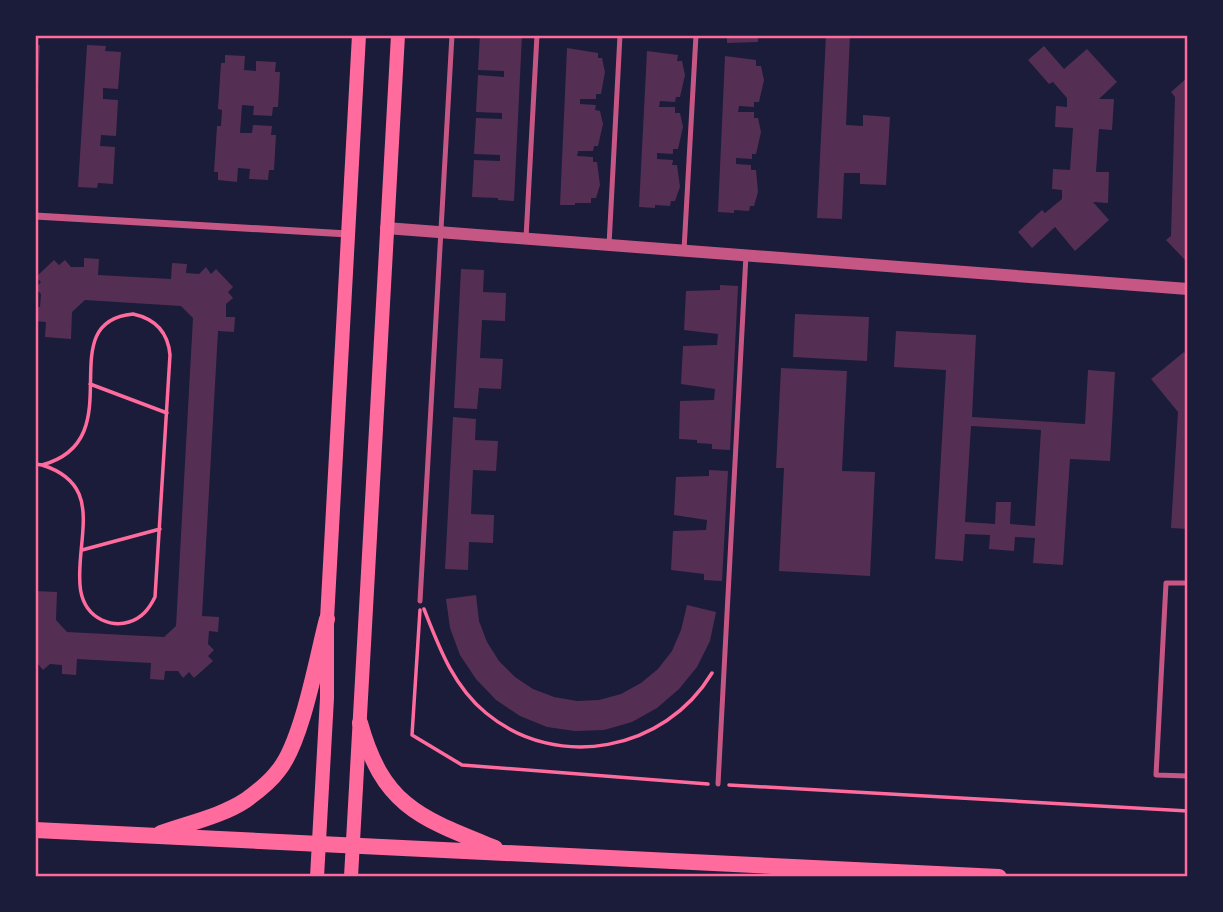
<svg xmlns="http://www.w3.org/2000/svg" width="1223" height="912" font-family="Mulish,sans-serif">
<style>
.building{fill:#542f53;fill-rule:evenodd}
.lines{fill:none;stroke-linecap:round;stroke-linejoin:round}
.path{stroke:#ff6b9d;stroke-width:3.5}
.service{stroke:#c65784;stroke-width:5}
.minor{stroke:#c65784;stroke-width:7}
.tertiary{stroke:#c65784;stroke-width:12}
.secondary{stroke:#ff6b9d;stroke-width:14}
.primary{stroke:#ff6b9d;stroke-width:16}
.neatline{fill:none;stroke:#ff6b9d;stroke-width:2.5}
</style>
<rect width="100%" height="100%" fill="#1b1b3a"/>
<path class="building" d="M480,35H522L514,201L498,200V198L472,197L474,160L500,161V155L474,154L476,118L502,119V113L476,112L478,75L504,77V71L478,70Z
M727,35H758V42L727,43Z
M826,35H850L846,125L863,126V115L890,117L886,185L860,184V173H844L842,219L817,218Z
M35,45H40L38,86H35Z
M87,45L106,46L105,51L121,52L118,89L103,88V99L118,100L116,136L101,135L100,146L115,147L113,184L98,183L97,188L78,187Z
M1044,46L1064,69L1087,49L1117,82L1099,99H1114L1112,130L1099,129L1096,172H1109L1108,203L1093,202L1109,220L1075,251L1055,227L1032,248L1018,232L1042,210L1045,213L1062,199V190L1052,189L1053,169L1070,170L1073,128L1055,127L1056,106L1067,107V98L1053,82L1049,84L1028,60Z
M567,48L598,53V58H602L605,72L601,94H596V99H580V104L596,105L595,110L600,111L603,124L598,146H594L593,151H578L577,156L593,157V162H597L600,185L596,198H591V203H575V205H560Z
M647,51L678,55L677,61H682L685,75L680,97H676L675,102L660,101L659,107H675V113H680L683,127L678,149H673V154L657,153V159L673,160L672,165H677L680,187L675,201H671L670,206L655,205V208L639,207Z
M225,55L245,56L244,70L256,71V61L276,62L275,72H280L278,107H273L272,116L253,115L254,106L242,105L240,133H252L253,125L272,126L271,135H276L274,170H269L268,180L249,179L250,169L238,168L237,182L218,180V172H214L217,126H221L222,110L218,109L221,63H225Z
M725,56L756,60V66H761L764,80L759,102H754V107L739,106L738,112H754V118H758L761,132L756,154H752V159L736,158V164L751,165V170H756L758,192L754,206H750L749,211L734,210V213L718,212Z
M1188,77V259L1186,261L1166,240L1171,236L1175,97L1171,92Z
M84,258L99,259L98,275L171,279L172,263L187,264L186,273L199,274L206,267L211,274L216,269L233,287L228,292L233,298L226,304V317H235L234,332L218,331L202,616L219,617L218,632L209,631L208,644L214,650L208,656L213,661L194,678L189,672L183,678L178,671H165L164,680L150,679L151,663L77,659L76,675L62,674V665L50,664L43,670L38,664L35,667V591L57,592L56,620L67,632L164,637L176,626L193,318L181,306L85,300L72,312L71,339L45,337L46,322L35,321V307H40L41,294L35,288L41,282L36,277L54,260L59,265L65,260L71,267H84Z
M461,269L484,270L483,292L506,293L505,321L482,320L480,358L503,359L501,389L479,388L477,409L454,408Z
M720,285L738,286L730,450L712,449V444L697,443V440L679,439L680,401L714,400L715,389L681,384L683,346L717,345L718,334L684,330L686,291L720,290Z
M795,314L869,317L867,361L793,357Z
M896,331L976,335L972,417L1085,424L1088,370L1115,372L1110,461L1070,459L1063,565L1033,563L1035,538L1015,537L1014,551L989,549L990,535L965,534L963,561L935,559L946,370L894,367ZM971,426L1041,430L1035,526L1010,524L1011,502H996L995,524L965,522Z
M1184,352L1188,357V529L1171,528L1178,412L1151,379Z
M781,368L847,371L842,471L875,472L870,576L779,571L784,468H776Z
M453,417L476,419L475,440L498,441L496,471L473,470L471,514L494,515L493,543L469,542L468,570L445,569Z
M709,470L728,471L722,581L704,580V574L671,570L673,531L706,530L707,520L674,515L676,477L709,476Z
M476,595L479,621L487,642L499,661L515,677L533,689L554,697L577,701L599,700L621,694L641,683L658,669L672,651L681,630L687,605L716,612L710,641L697,667L679,689L657,708L632,722L604,730L575,731L547,727L520,716L496,700L476,679L460,655L450,628L446,599Z"/>
<g class="lines">
<path class="path" d="M133,314C156,319 168,332 170,355L155,597C149,609 142,618 129,622C120,625 111,624 102,620C58,599 95,531 79,494C72,478 58,470 42,465C135,440 48,322 133,314Z
M90,384L167,413
M35,464L42,465
M82,550L160,529
M424,609C439,647 453,686 486,713C557,772 665,751 712,673
M420,610L412,735L462,765L708,784
M729,785L1188,811"/>
<path class="service" d="M526,238L537,35
M609,245L620,35
M684,250L696,35
M1188,583H1166L1156,775L1188,776
M420,601L452,35
M718,784L746,255"/>
<path class="minor" d="M35,216L348,234"/>
<path class="tertiary" d="M386,228L1188,289"/>
<path class="secondary" d="M317,877L327,698V619L359,35
M351,877L398,35"/>
<path class="primary" d="M360,723C383,806 420,818 495,848
M35,830L999,877
M161,833C189,823 222,816 246,800C257,792 270,782 278,771C302,743 317,657 327,619"/>
</g>
<rect width="1223" height="912" fill="none" stroke="#1b1b3a" stroke-width="74"/>
<rect x="37" y="37" width="1149" height="838" class="neatline"/>
</svg>
